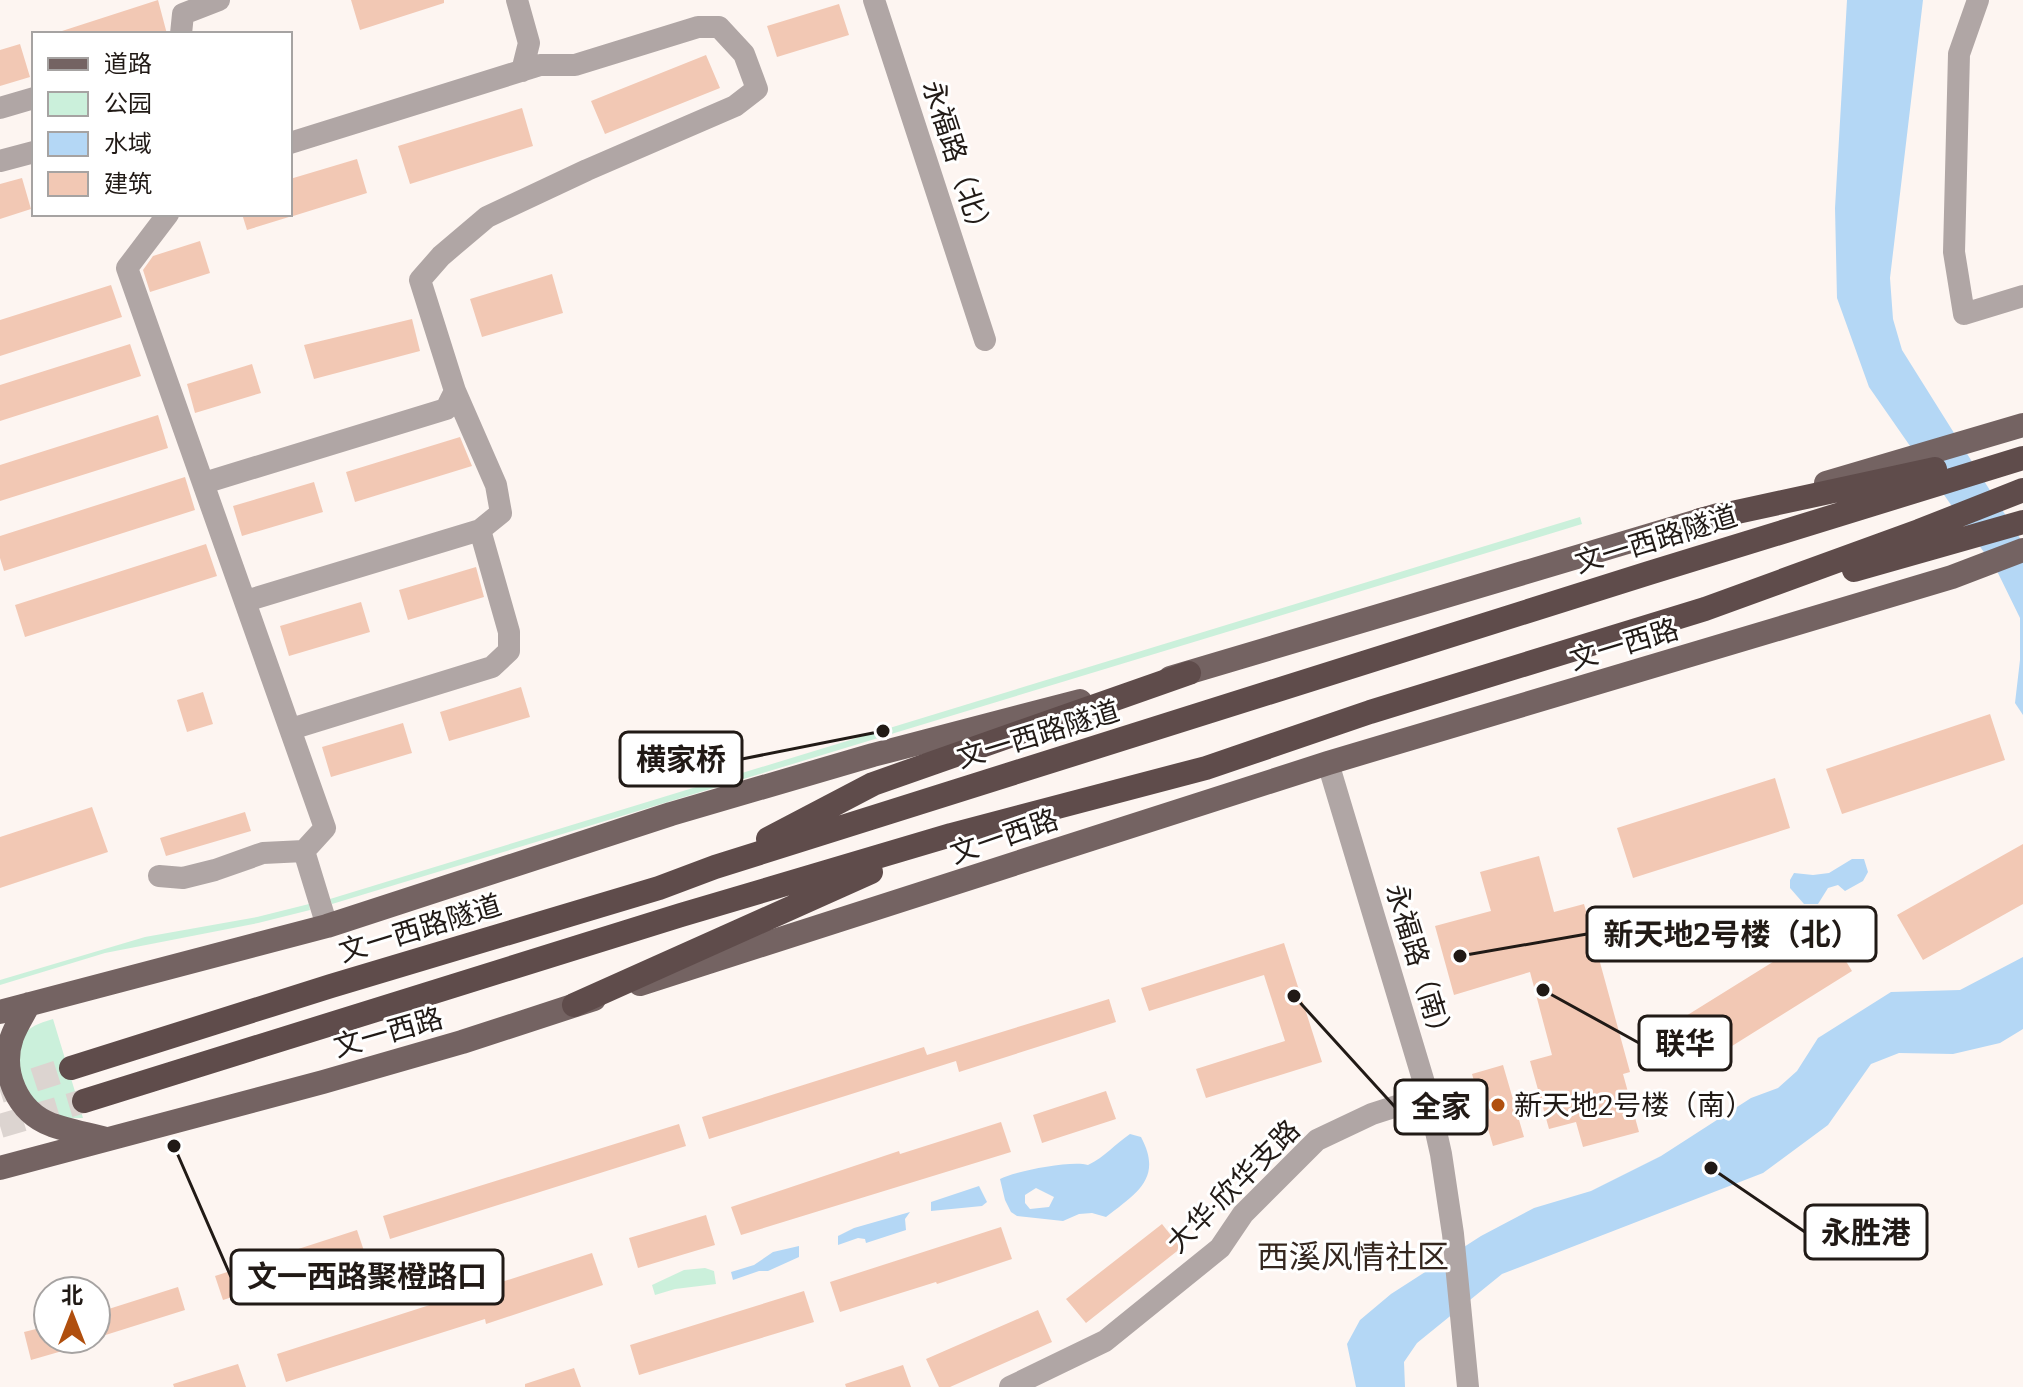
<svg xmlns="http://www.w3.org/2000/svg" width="2023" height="1387" font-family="Bitter,'Noto Sans SC',serif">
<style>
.green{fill:#cbf0db}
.water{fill:#b4d7f5;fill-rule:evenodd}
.building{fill:#f2c8b4}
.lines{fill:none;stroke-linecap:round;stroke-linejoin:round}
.highway-tunnel{stroke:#dcd4d0;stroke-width:24;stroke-dasharray:24 12;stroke-linecap:butt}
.minor{stroke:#b0a6a5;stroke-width:22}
.major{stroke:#746362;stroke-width:24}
.highway{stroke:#5f4c4b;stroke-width:24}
.poi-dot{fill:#b04f0e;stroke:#fff;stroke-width:3}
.labels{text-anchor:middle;stroke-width:6;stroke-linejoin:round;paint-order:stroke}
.street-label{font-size:28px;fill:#211a16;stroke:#fff}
.poi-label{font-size:28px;fill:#211a16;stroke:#fff;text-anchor:start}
.quarter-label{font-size:32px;fill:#35271f;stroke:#fff}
.leader{fill:none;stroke:#211a16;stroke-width:3}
.callout-dot{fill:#211a16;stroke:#fff;stroke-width:3}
.callout{fill:#fff;stroke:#211a16;stroke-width:3}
.callout-label{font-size:30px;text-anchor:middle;font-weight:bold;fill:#211a16}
</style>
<rect width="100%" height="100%" fill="#fdf5f1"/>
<path class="green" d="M1580,517L1582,524L332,904L330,899Z
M309,904L310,910L258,923L105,953L0,985V980L145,937L257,917Z
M53,1019L83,1118H61L39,1110L14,1064C22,1034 22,1028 53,1019Z
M705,1268L714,1271L716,1284L675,1289L655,1295L652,1285L684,1270Z"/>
<path class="water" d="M1847,0H1923L1890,278L1893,319L1902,350L2023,543V715L2015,703L2020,660V618L1997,571L1869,387L1837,298L1835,208Z
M1852,859H1864L1868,872L1863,881L1845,891L1838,885L1828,888L1818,904H1804L1790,888V880L1794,873L1813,875L1829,873Z
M2023,957V1029L2000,1043L1953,1054L1899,1053L1871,1064L1828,1125L1763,1173L1502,1274L1417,1343L1404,1362L1405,1387H1356L1347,1344L1360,1320L1391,1294L1481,1236L1534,1208L1591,1191L1661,1156L1751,1098L1778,1088L1797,1071L1818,1038L1891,992L1960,990Z
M1130,1134L1141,1137C1163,1178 1137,1193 1106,1217L1092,1213L1079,1214L1063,1221L1017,1216L1011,1212L1005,1200L1000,1179C1015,1171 1072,1160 1088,1165C1105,1157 1115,1144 1130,1134ZM1036,1188L1054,1197L1049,1207L1030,1209L1025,1203V1195Z
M979,1186L987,1202L982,1206L931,1211V1202Z
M910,1212L905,1219L906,1230L866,1243L865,1239L858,1238L838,1245V1236L854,1228Z
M799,1246V1257L768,1271H759L733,1280L731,1272L754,1265L773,1252Z"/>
<path class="building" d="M158,0L167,34H63L62,31Z
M351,0H444V3L360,30Z
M839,4L849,35L777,57L767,26Z
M20,44L30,77L0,86V50Z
M706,55L720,88L605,134L591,101Z
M522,108L533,146L410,184L398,146Z
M357,159L367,193L290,217V179Z
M22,178L31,209L0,219V184Z
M242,214H288L289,217L247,230Z
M200,241L210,273L150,292L143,270L153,256Z
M552,274L563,313L482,337L470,299Z
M111,285L122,317L0,356V320Z
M412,319L420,351L314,379L304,345Z
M130,344L141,376L0,421V385Z
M252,364L261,393L195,413L187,384Z
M158,415L168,448L0,501V465Z
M460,437L472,466L355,502L346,472Z
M185,477L195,510L4,571L0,558V536Z
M314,482L323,512L242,536L233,506Z
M206,544L217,576L25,637L15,605Z
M476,567L484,597L408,620L399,590Z
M361,602L370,632L289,656L280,626Z
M521,687L530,717L449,741L440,712Z
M203,692L213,724L187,732L177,700Z
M1990,714L2005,760L1842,814L1826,769Z
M403,723L412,753L331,777L322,747Z
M1775,778L1790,828L1633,878L1617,828Z
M92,807L108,852L0,888V837Z
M245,812L251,831L166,856L160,838Z
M2023,844V904L1923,960L1897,915Z
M1539,856L1554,912L1584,904L1630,1072L1623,1074L1639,1132L1583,1147L1576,1122L1549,1129L1530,1061L1552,1055L1530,972L1454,995L1435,926L1491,911L1480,872Z
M1826,929L1852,971L1692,1071L1665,1029Z
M1284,943L1322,1062L1206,1098L1196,1069L1285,1041L1264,975L1149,1011L1141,988Z
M1109,999L1116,1022L959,1072L956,1061L709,1139L702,1117L924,1047L927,1055Z
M1503,1065L1524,1137L1493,1146L1472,1074Z
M1106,1091L1116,1119L1042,1143L1033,1115Z
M1001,1122L1011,1152L741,1235L731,1207L899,1151L900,1154Z
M679,1124L686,1146L390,1239L383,1216Z
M706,1215L715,1245L638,1268L629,1238Z
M1162,1224L1181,1248L1086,1323L1066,1299Z
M1001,1227L1012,1259L937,1284L936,1282L840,1312L830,1282Z
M357,1230L365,1254L223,1300L215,1276Z
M592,1253L603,1285L486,1324L485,1319L286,1382L277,1354Z
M178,1287L185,1310L96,1338V1313Z
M804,1291L814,1322L639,1375L630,1345Z
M1038,1310L1052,1342L950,1387H939L926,1359Z
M48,1326V1339H90V1343L31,1360L24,1332Z
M238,1364L246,1387H174L173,1384Z
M903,1365L911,1387H846L845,1384Z
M574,1368L581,1387H525V1384Z"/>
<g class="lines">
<path class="highway-tunnel" d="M0,1091L71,1068
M0,1126L84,1101"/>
<path class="minor" d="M517,0L529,43L522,71
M874,0L985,340
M1978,0L1959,54L1954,252L1964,314L2023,296
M181,34L183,14L219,0
M0,108L34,98
M0,161L34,152
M168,214L127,268L325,828L304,851
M204,483L446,409L455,391L420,280L441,256L487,217L587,170L735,106L757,89L744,54L719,27H698L575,65H540L290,143
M246,601L480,530L501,513L496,485L455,391
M291,729L492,667L509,651V632L480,530
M1328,763L1428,1096L1441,1154L1453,1234L1468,1387
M159,876L183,878L215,870L263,853L304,851L327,926
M1010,1387L1105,1341L1220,1248L1243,1214L1317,1140L1372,1114L1428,1096"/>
<path class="major" d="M1826,483L2023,425
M1170,678L1718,515
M640,984L1328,763L1952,577L2023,550
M29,1004C23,1015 16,1026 12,1037C0,1072 17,1112 52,1125C70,1131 89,1135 107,1139
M0,1012L327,926L671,814L873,755L1080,701
M0,1168L323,1082L462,1042L594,999"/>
<path class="highway" d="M1700,520L1935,469
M1854,570L2023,522
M768,839L873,784L1189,673
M574,1005L871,872
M71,1068L331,986L659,888L715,867L1649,573L2023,458
M84,1101L681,915L951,835L1206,768L1370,712L1705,609L1919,531L2023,490"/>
</g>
<circle class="poi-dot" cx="1498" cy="1105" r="8"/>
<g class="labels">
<g class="street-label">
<text transform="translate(958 161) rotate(72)" y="10">永福路（北）</text>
<text transform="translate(1656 539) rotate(-17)" y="10">文一西路隧道</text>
<text transform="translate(1624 644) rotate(-17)" y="10">文一西路</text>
<text transform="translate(1038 734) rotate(-17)" y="10">文一西路隧道</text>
<text transform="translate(1004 836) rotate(-19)" y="10">文一西路</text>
<text transform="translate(420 928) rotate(-17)" y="10">文一西路隧道</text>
<text transform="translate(1420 965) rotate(73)" y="10">永福路（南）</text>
<text transform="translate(388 1032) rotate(-16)" y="10">文一西路</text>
<text transform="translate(1233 1186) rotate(-45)" y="10">大华·欣华支路</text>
</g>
<g class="poi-label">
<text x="1514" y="1115">新天地2号楼（南）</text>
</g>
<g class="quarter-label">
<text x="1353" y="1268">西溪风情社区</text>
</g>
</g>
<path class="leader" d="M883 731L742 759M1460 956L1587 934M1543 990L1639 1043M1294 996L1395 1107M1711 1168L1805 1232M174 1146L231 1277"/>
<g class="callout-dot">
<circle cx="883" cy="731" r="8"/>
<circle cx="1460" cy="956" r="8"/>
<circle cx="1543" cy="990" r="8"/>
<circle cx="1294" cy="996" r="8"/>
<circle cx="1711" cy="1168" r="8"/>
<circle cx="174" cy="1146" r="8"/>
</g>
<g class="callout">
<rect x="620" y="732" width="122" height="54" rx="8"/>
<rect x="1587" y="907" width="289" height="54" rx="8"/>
<rect x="1639" y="1016" width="92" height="54" rx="8"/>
<rect x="1395" y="1080" width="92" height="54" rx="8"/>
<rect x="1805" y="1205" width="122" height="54" rx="8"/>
<rect x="231" y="1250" width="272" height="54" rx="8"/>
</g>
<g class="callout-label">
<text x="681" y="770">横家桥</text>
<text x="1732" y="945">新天地2号楼（北）</text>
<text x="1685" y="1054">联华</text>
<text x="1441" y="1117">全家</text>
<text x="1866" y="1243">永胜港</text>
<text x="367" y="1287">文一西路聚橙路口</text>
</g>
<rect x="32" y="32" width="260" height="184" fill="#ffffff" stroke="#a6a3a2" stroke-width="2"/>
<rect x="48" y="58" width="40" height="12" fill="#746362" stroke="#a6a3a2" stroke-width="2"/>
<text x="104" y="72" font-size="24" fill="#211a16">道路</text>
<rect x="48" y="92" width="40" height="24" fill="#cbf0db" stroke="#a6a3a2" stroke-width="2"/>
<text x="104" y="112" font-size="24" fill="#211a16">公园</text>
<rect x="48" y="132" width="40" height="24" fill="#b4d7f5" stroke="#a6a3a2" stroke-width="2"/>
<text x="104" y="152" font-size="24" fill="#211a16">水域</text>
<rect x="48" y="172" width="40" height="24" fill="#f2c8b4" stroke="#a6a3a2" stroke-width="2"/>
<text x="104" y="192" font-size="24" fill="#211a16">建筑</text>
<g transform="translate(72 1315)"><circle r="38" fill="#ffffff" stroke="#a6a3a2" stroke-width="2"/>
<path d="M0-6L14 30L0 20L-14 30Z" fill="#b04f0e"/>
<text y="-12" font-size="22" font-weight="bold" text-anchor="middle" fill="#211a16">北</text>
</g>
</svg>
